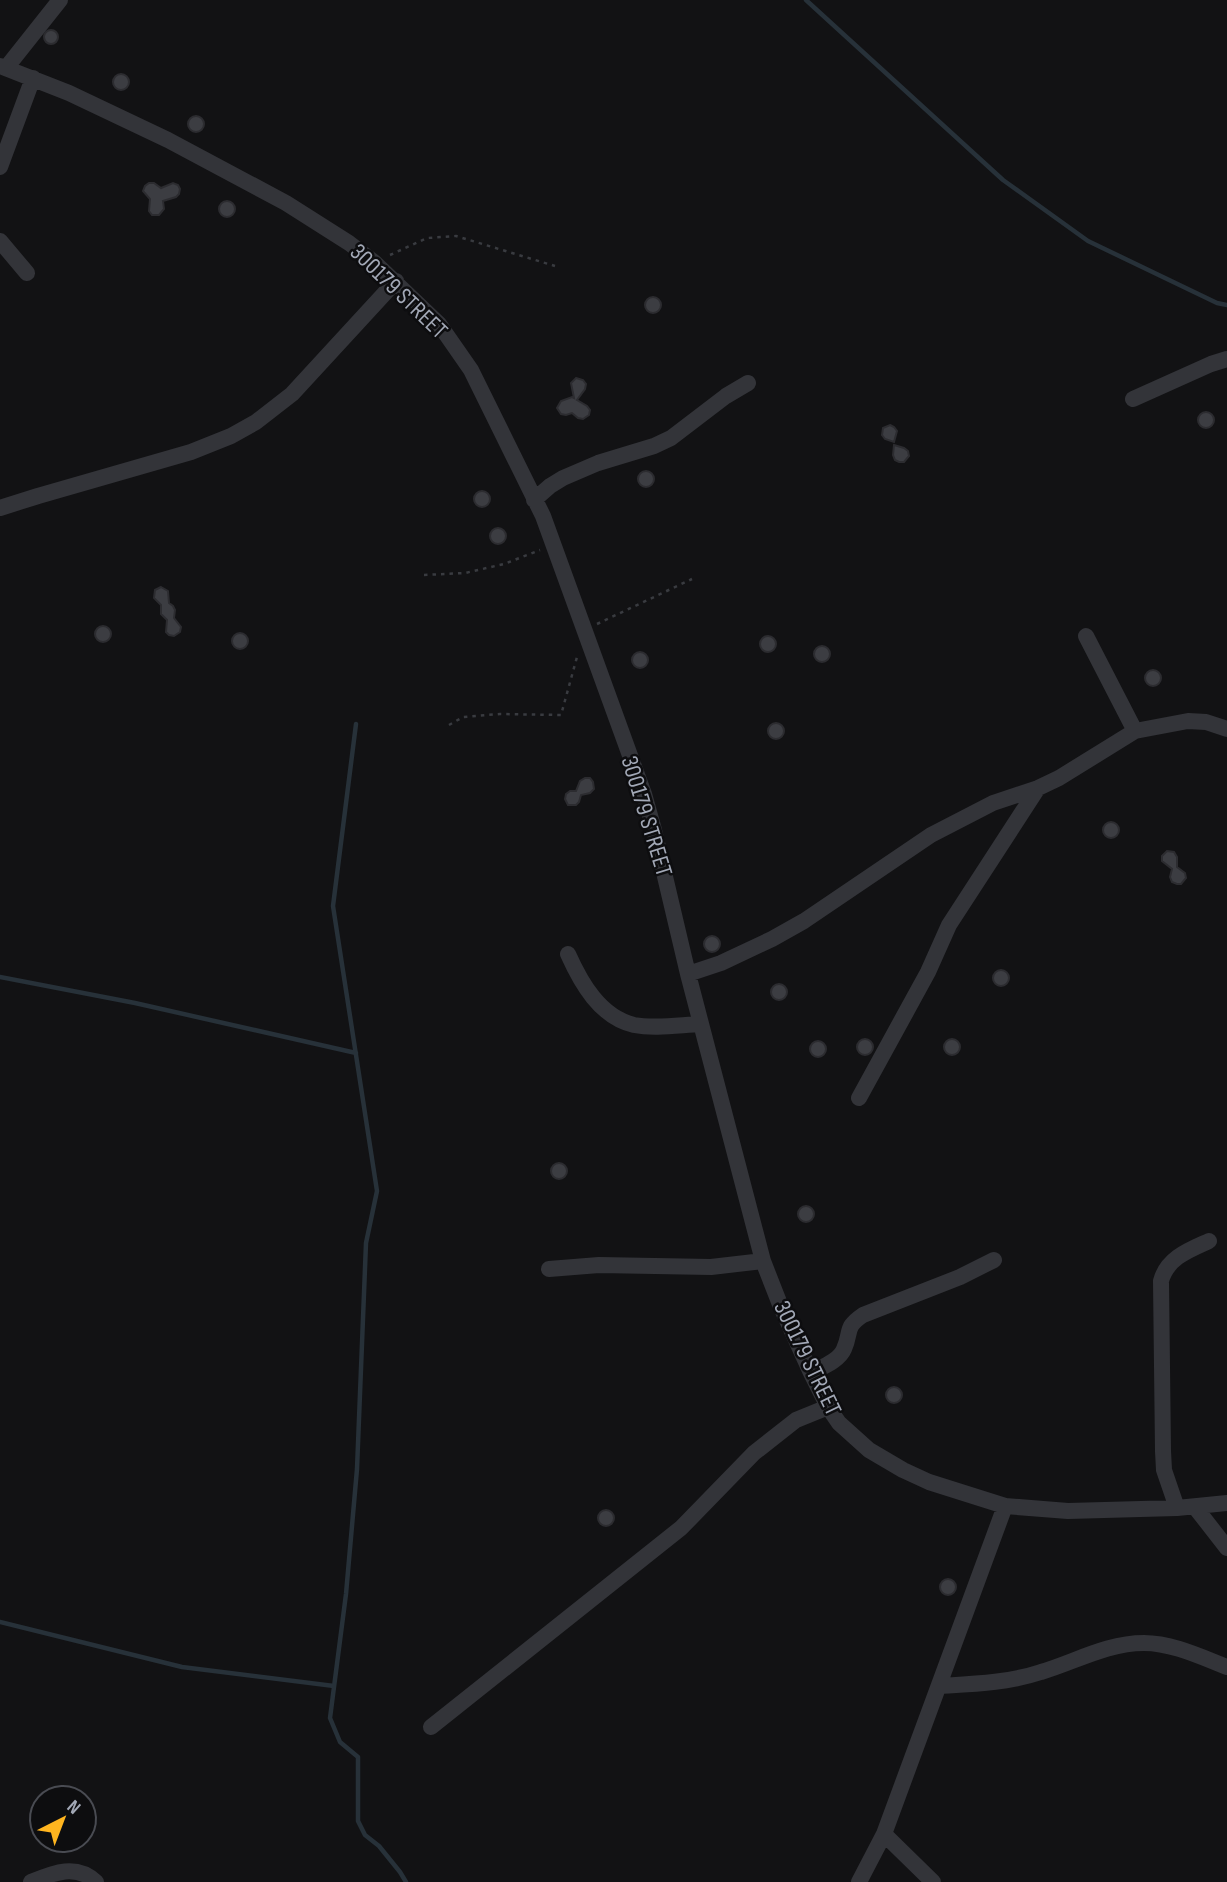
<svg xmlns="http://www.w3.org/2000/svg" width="1227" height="1882" font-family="'Sofia Sans Condensed',sans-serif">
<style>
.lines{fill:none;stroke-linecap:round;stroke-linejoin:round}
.stream{stroke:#273139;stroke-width:4.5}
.building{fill:#3c3d42;stroke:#2c2c30;stroke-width:2}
.path{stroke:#393b40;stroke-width:2.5;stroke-dasharray:3.5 5;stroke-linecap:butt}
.street{stroke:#333439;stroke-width:16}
.labels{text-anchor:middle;stroke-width:5;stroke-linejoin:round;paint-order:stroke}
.street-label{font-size:24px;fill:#a2a8b6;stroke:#0d0d0f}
</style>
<rect width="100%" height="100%" fill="#121214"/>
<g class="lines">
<path class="stream" d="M806,0L1003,180L1088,241L1217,303L1227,305
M356,724L333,906L377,1191L366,1243L357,1469L346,1594L330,1718L340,1742L358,1757V1821L365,1835L379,1846L400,1872L406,1882
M0,977L135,1003L356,1053
M0,1622L182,1667L334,1686"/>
</g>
<path class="building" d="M44 37a7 7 0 1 1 14 0a7 7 0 1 1-14 0Z
M113 82a8 8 0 1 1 16 0a8 8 0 1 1-16 0Z
M188 124a8 8 0 1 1 16 0a8 8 0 1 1-16 0Z
M149,183H154L161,188L173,183L178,185L180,189L179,194L176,197L163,201L164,209L159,215H152L149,211L150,199L143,191L145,186Z
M219 209a8 8 0 1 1 16 0a8 8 0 1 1-16 0Z
M645 305a8 8 0 1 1 16 0a8 8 0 1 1-16 0Z
M576,378L583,380L586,384L585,389L577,400L587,406L590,410L589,415L583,419L578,418L572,413L566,415L561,414L557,408L561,401L572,397L574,398L571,383Z
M1198 420a8 8 0 1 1 16 0a8 8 0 1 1-16 0Z
M890,425L894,427L897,431L894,442L885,439L882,435L883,428Z
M894,445L904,448L908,451L909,456L904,462H899L895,460L893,455Z
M638 479a8 8 0 1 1 16 0a8 8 0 1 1-16 0Z
M474 499a8 8 0 1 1 16 0a8 8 0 1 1-16 0Z
M490 536a8 8 0 1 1 16 0a8 8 0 1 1-16 0Z
M161,587L168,591L169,603L173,606L175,610L174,618L181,627L180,632L174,636L169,635L166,632L167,620L161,614V605L154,598L155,590Z
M95 634a8 8 0 1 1 16 0a8 8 0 1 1-16 0Z
M232 641a8 8 0 1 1 16 0a8 8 0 1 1-16 0Z
M760 644a8 8 0 1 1 16 0a8 8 0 1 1-16 0Z
M814 654a8 8 0 1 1 16 0a8 8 0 1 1-16 0Z
M632 660a8 8 0 1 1 16 0a8 8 0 1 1-16 0Z
M1145 678a8 8 0 1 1 16 0a8 8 0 1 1-16 0Z
M768 731a8 8 0 1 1 16 0a8 8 0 1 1-16 0Z
M585,778H590L593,782L594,789L590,793L581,795L579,802L576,805H568L565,799L566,794L570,791H576L580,781Z
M1103 830a8 8 0 1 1 16 0a8 8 0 1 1-16 0Z
M1167,851L1174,852L1177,857V867L1185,873L1186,878L1181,884H1177L1172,882L1170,877L1172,869L1162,861V856Z
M704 944a8 8 0 1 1 16 0a8 8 0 1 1-16 0Z
M993 978a8 8 0 1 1 16 0a8 8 0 1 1-16 0Z
M771 992a8 8 0 1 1 16 0a8 8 0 1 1-16 0Z
M944 1047a8 8 0 1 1 16 0a8 8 0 1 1-16 0Z
M857 1047a8 8 0 1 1 16 0a8 8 0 1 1-16 0Z
M810 1049a8 8 0 1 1 16 0a8 8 0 1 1-16 0Z
M551 1171a8 8 0 1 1 16 0a8 8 0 1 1-16 0Z
M798 1214a8 8 0 1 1 16 0a8 8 0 1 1-16 0Z
M886 1395a8 8 0 1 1 16 0a8 8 0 1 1-16 0Z
M598 1518a8 8 0 1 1 16 0a8 8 0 1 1-16 0Z
M940 1587a8 8 0 1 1 16 0a8 8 0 1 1-16 0Z"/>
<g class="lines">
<path class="path" d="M390,255L427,238L456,236L555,266
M424,575L465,573L504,564L540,550
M597,624L692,579
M449,725L463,717L500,714L561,715L577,657"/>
<path class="street" d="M0,66L69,93L168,140L286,203L349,243L374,262L439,324L471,370L543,516L644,794L654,830L688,974L763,1261L781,1307L811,1373L828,1407L839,1423L869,1450L903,1470L929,1482L1005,1506L1068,1511L1177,1508L1227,1503
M6,68L60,0
M0,167L33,78
M0,241L27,273
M1133,399L1211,364L1227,359
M534,500L550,486L563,478L598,463L654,446L671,438L726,396L748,383
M0,508L38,496L191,452L231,436L256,422L292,394L396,281
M1086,636L1135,731
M568,954C581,983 600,1017 634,1025C655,1029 679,1025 701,1024
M688,974L721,963L772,939L804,921L931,835L993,803L1038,788L1059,778L1135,731L1188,721L1206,722L1227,729
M859,1098L928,972L949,925L1038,788
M549,1269L599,1265L711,1267L763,1261
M811,1373C822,1367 839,1361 844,1349C852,1331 844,1328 863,1315L960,1277L994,1260
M1195,1507L1227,1548
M1177,1508L1164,1470L1163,1451L1161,1281C1167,1258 1189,1250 1209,1241
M939,1686C973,1684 1008,1683 1041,1672C1075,1662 1107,1643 1144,1643C1172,1643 1201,1657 1227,1667
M431,1727L681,1528L754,1453L796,1420L828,1407
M884,1834L933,1882
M31,1882C53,1873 76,1863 96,1882
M859,1882L884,1834L1005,1506"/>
</g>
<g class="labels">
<g class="street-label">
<text transform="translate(399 291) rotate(44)" y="8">300179 STREET</text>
<text transform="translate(647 816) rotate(73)" y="8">300179 STREET</text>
<text transform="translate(808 1358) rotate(64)" y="8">300179 STREET</text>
</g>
</g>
<g transform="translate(63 1819) rotate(42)"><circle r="33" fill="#0d0d0f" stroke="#494b52" stroke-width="2"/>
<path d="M0-5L12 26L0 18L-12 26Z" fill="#ffb51f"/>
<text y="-10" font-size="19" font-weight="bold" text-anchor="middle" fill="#a2a8b6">N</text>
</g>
</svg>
